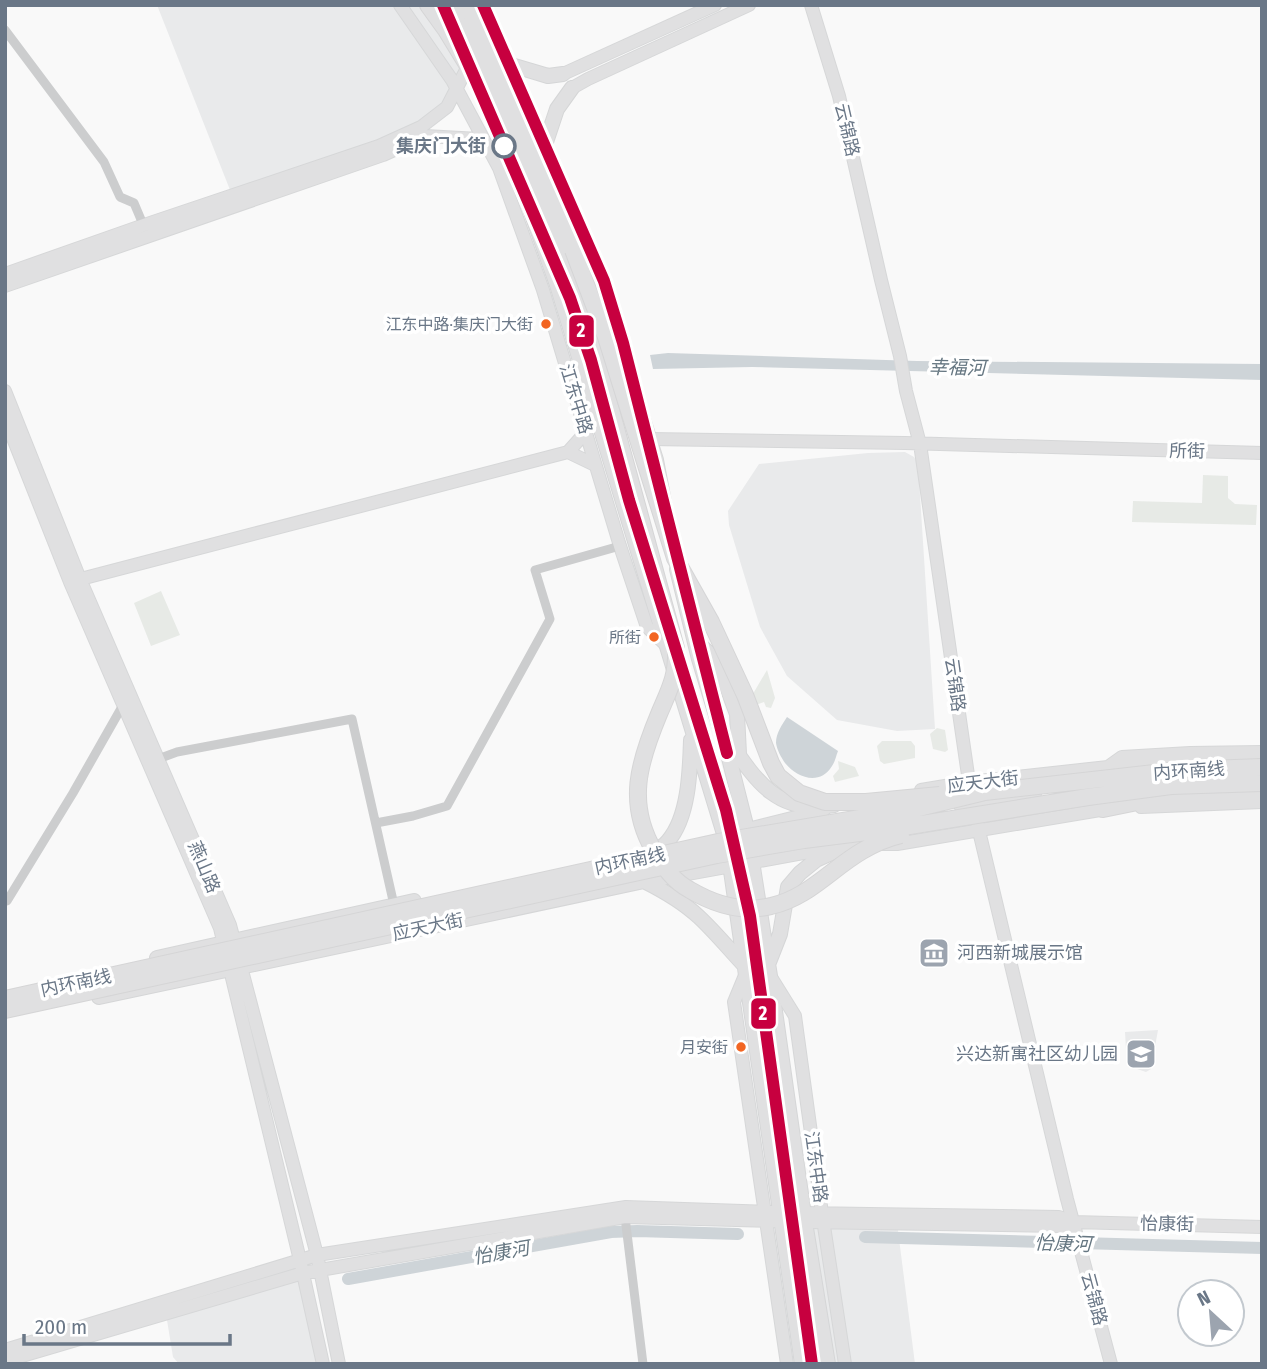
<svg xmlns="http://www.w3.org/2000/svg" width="1267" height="1369" font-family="'Fira Sans Condensed','Noto Sans SC',sans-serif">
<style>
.built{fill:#e9eaeb}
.green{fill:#e7eae6}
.water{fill:#ced4d8}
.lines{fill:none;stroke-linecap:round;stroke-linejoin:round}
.river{stroke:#ced4d8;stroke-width:12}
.secondary-casing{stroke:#d6d7d8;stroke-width:14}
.primary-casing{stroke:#d5d6d7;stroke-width:16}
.highway-casing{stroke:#d5d5d6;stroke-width:18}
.street{stroke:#cccdce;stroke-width:9}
.secondary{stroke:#e0e0e1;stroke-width:12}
.primary{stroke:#e0e0e1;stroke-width:14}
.highway{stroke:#e0e0e1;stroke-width:16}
.highway-bridge-casing{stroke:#d5d5d6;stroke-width:18;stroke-linecap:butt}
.highway-bridge{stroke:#e0e0e1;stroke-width:16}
.metro-1-casing{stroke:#fff;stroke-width:18}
.metro-1{stroke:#c7003f;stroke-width:12}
.stop-dot{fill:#fff;stroke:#6a7787;stroke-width:3.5}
.bus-dot{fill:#f26522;stroke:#fff;stroke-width:2.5}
.labels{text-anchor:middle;stroke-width:7;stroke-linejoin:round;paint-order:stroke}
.bus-label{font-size:16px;fill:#6a7787;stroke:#fff;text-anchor:end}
.street-label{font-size:18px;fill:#6a7787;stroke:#fff}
.stop-label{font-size:18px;font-weight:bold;fill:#6a7787;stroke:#fff;text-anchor:end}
.poi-label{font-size:18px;fill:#6a7787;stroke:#fff;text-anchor:start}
.water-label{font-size:19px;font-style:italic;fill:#667782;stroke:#fff}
.line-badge{stroke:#fff;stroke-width:2.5}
.badge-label{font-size:19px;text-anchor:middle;font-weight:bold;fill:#fff}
</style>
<rect width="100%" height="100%" fill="#f9f9f9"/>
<path class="built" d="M157,5H419L465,72L447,107L421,127L232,195Z
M905,452L914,457L918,464L935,729L897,731L837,720L787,676L760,627L729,525L728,511L759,464L868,453Z
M1158,1030L1151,1069L1146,1072L1137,1069L1126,1049L1125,1032Z
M805,1222L897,1223L915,1364H828Z
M303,1273L323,1364H179L173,1357L166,1314Z"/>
<path class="green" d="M1203,475L1228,476V498L1235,504L1257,505L1256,525L1132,522L1133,501L1202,503Z
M161,591L180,635L151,646L134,603Z
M767,670L775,698L771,708L766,707L764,702L750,707L747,704Z
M937,728L945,730L948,750L945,752L933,749L930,734Z
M882,741H911L915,746V758L884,764L880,761L877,746Z
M838,761L855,767L859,776L835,782L833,776L839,769Z"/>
<path class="water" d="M668,353L917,361L1262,364V380L752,367L653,369L650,355Z
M787,717L838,751C836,756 835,762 832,766C820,786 797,778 785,763C781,757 777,750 776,743C776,733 782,725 787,717Z"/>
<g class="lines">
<path class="river" d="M865,1237L1262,1248
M348,1279L611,1232L637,1231L738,1234"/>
<g class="secondary-casing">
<path id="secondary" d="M400,5L452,80L499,168L543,290L620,546L647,627L667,646
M473,5L502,50
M811,5L839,96L881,280L900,356L906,391L920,444L969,782L979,831L1067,1199L1111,1364
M563,74L715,5
M572,88L588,79L749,5
M5,274L144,225L379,146L421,127L447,107L465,72
M5,286L383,155L425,136L479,139L513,162
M5,391L80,579L230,925L317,1255L339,1364
M5,418L70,582L220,928L300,1260L323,1364
M650,439L905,443L1262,453
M568,452L595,465
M73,581L568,452L585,433
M921,790L969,782L1108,767L1122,757L1190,753L1262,752
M1141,807L1262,802
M740,831L824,810
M881,844H897L1112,808
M746,973L734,1002L787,1364
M772,979L795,1016L822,1213L845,1364
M5,1350L317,1255L626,1207L803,1213L1059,1217L1073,1222
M5,1361L303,1273L625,1217L805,1222L1062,1226L1073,1222L1262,1227"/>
</g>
<g class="primary-casing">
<path id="primary" d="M464,5L510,81L597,275L656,460L665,507
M498,61L548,76L563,74
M543,151L557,109L572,88
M524,192L557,285L724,834L730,864L802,1364
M677,569L699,659L729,758L747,829L770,976L805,1222L828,1364
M695,640L718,662L734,706L737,714L739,754
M727,738C756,781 777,815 834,805
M961,805L1034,794
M645,856C652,852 663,848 668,841C689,817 690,770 691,740
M644,881C664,891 683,902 699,917C715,932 729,949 744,965
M157,958L414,901
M769,962L780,934L788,887L800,873L816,860L838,850
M99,997L644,881L853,843L870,834"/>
</g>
<g class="highway-casing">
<path id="highway" d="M428,5L446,30L487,97L520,160L537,206L558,252L596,355L676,648
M447,5L498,86L533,152L550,199L573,250
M476,37L498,61
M1108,780L1127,766L1207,761L1249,760
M1103,809L1162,797L1223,792H1262"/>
</g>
<path class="street" d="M5,30L104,162L120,197L134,203L145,229
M158,759L177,752L352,719L394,905
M376,823L413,816L447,806L550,619L535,570L620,546
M7,901L73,793L123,705
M625,1217L643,1364"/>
<use href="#secondary" class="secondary"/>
<use href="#primary" class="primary"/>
<use href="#highway" class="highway"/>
<g class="highway-bridge-casing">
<path id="highway-bridge" d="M573,250L606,337L675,558L711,622L745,695L771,763L778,776L799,793L825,802H866L940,795
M676,648C677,677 670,688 659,714C639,762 626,803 654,851C664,867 673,881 690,890C714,904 743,913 771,906C808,898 831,869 862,851C874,844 888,838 901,835
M5,999L718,842L919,808L985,792L1181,770L1262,767
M5,1010L717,855L804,840L891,829L1088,797L1171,786L1262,783"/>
</g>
<use href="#highway-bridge" class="highway-bridge"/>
<g class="metro-1-casing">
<path id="metro-1" d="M443,5L570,298L591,360L629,500L726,810L750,916L812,1364
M483,5L604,281L623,343L727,753"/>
</g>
<use href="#metro-1" class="metro-1"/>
</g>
<defs>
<g id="museum-square" transform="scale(1.575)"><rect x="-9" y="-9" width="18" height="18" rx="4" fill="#9ca4af" stroke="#fff"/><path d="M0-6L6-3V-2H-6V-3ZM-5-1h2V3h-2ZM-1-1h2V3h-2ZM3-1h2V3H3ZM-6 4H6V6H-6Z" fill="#fff"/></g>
<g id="school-square" transform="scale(1.575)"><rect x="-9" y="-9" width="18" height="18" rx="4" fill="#9ca4af" stroke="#fff"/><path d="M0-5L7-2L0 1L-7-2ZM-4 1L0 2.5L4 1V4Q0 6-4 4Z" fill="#fff"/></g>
</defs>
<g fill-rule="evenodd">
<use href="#museum-square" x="934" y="953"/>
<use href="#school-square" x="1141" y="1054"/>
</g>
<circle class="stop-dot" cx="504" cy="146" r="11"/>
<g class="bus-dot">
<circle cx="546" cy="324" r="6"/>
<circle cx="654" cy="637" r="6"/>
<circle cx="741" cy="1047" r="6"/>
</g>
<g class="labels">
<g class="bus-label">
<text x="533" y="330">江东中路·集庆门大街</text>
<text x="641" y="643">所街</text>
<text x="728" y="1053">月安街</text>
</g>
<g class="street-label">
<text transform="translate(847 130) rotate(77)" y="6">云锦路</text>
<text transform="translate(576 399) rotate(73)" y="6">江东中路</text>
<text transform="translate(1187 451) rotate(1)" y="6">所街</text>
<text transform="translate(955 685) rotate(82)" y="6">云锦路</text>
<text transform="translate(1189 771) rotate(-4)" y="6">内环南线</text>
<text transform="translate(983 782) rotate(-7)" y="6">应天大街</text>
<text transform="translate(630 861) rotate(-12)" y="6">内环南线</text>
<text transform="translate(204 867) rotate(67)" y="6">燕山路</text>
<text transform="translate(428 927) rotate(-12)" y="6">应天大街</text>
<text transform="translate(76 983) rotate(-12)" y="6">内环南线</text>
<text transform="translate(816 1167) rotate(82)" y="6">江东中路</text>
<text transform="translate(1167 1224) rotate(1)" y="6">怡康街</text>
<text transform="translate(1094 1299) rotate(75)" y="6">云锦路</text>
</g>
<g class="stop-label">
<text x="486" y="152">集庆门大街</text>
</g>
<g class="poi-label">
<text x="957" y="959">河西新城展示馆</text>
<text x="1118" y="1060" text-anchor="end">兴达新寓社区幼儿园</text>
</g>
<g class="water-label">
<text transform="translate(957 367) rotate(1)" y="7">幸福河</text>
<text transform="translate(1063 1243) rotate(2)" y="7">怡康河</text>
<text transform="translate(501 1252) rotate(-10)" y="7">怡康河</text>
</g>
</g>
<g class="line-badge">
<rect x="568" y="314" width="27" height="34" rx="7" fill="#c7003f"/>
<rect x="750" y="997" width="27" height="33" rx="7" fill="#c7003f"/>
</g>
<g class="badge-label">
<text x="581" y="337">2</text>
<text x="763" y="1020">2</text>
</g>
<rect width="1267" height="1369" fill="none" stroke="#6a7787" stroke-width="14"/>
<g transform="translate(1211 1313) rotate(334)"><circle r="33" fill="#ffffff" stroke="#c3c9cf" stroke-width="2"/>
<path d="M0-5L12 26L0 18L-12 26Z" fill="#9ca4af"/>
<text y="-10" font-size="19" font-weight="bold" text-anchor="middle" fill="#6a7787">N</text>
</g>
<path d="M24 1334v10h206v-10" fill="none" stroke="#6a7787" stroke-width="3.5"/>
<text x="35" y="1334" font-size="21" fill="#6a7787" stroke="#ffffff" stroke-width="5" paint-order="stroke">200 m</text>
</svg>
